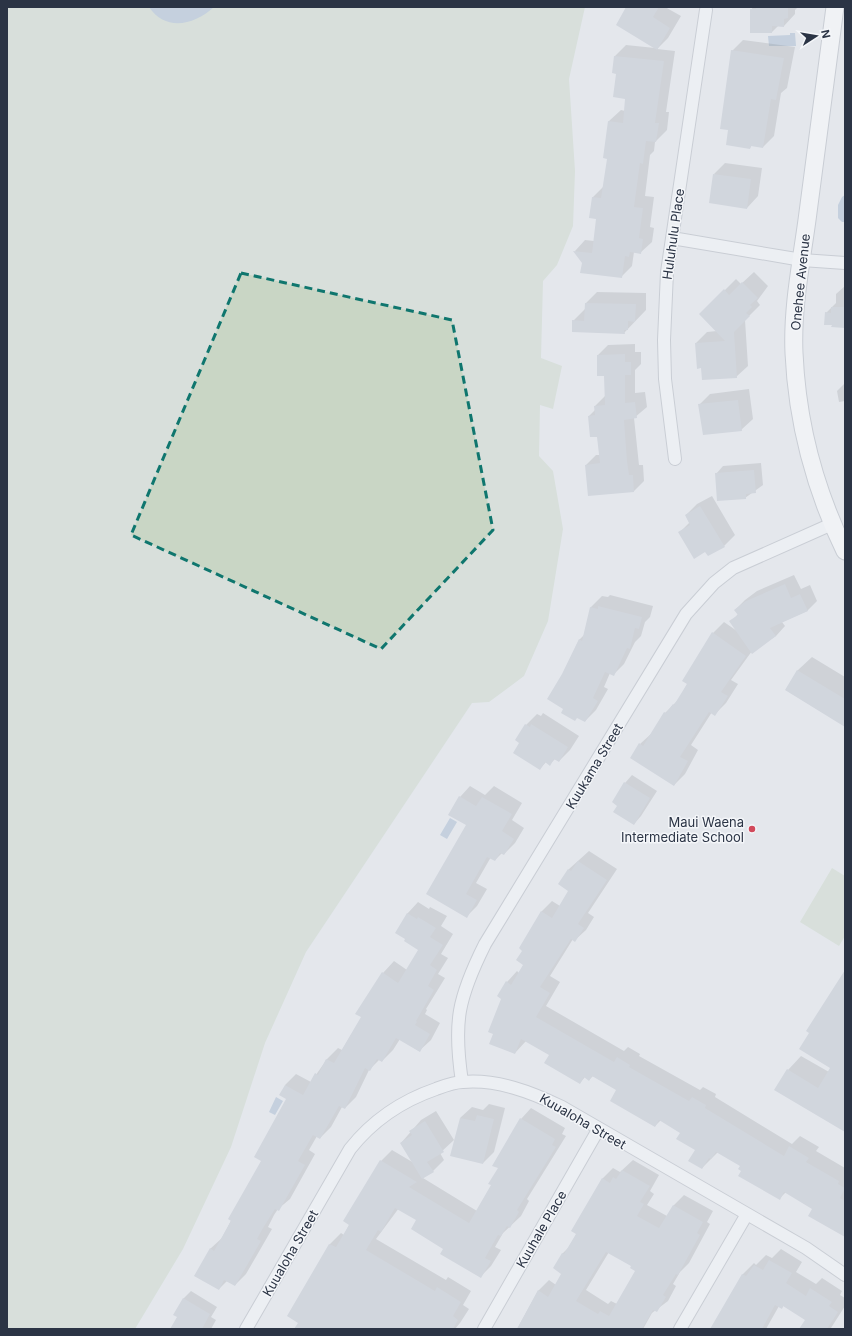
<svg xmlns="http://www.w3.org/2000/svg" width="852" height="1336" font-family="Inter,sans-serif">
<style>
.green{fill:#c9d6c5}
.water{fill:#9fb4cc}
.shadow{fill:#0003;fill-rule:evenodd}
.building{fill:#bbc0ca;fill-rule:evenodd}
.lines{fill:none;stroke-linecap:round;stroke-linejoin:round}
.street-casing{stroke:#a9aeb7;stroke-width:14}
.secondary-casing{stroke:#a9aeb7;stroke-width:19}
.street{stroke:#f7f8fa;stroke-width:12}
.secondary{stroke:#fff;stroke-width:17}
.marked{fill:none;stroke:#0f766e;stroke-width:3;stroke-dasharray:8 5;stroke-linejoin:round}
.poi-dot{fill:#d1495b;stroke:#f4f6f9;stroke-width:1.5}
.labels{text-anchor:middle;stroke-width:3;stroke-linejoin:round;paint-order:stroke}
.street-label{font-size:13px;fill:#2b3445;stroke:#f4f6f9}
.poi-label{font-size:13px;fill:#2b3445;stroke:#f4f6f9;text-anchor:end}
</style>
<rect width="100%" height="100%" fill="#e4e7ec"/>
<path class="green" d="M7,7H585L569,79L575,171L573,226L557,265L543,281L541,358L562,366L553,409L540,405L539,456L553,471L563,529L548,621L524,676L489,702L472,703L306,952L265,1043L231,1147L183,1249L135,1329H7Z
M832,868L845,876V936L839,946L800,922Z"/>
<path class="water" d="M149,7H214C194,25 166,32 149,7Z
M790,33H795L796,46H769L768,36L790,35Z
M845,195V222H842L838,218V205L842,197Z
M450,818L457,822L447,839L440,835Z
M276,1097L283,1101L275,1115L269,1112Z"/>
<path class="shadow" d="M628,7H665L681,16L668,38L657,49L675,51L666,112H669L667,130L655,142L654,151L650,155L645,196L654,197L650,227L654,228L652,242L640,253L634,252L632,266L621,277L583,263L575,251L585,240L594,241L598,218L593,197L604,186L608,158L609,121L621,110L625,111L626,98L617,73L615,56L626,45L655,48Z
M753,7H798L795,10V14L784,26L779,25L772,32L751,10Z
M743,40L795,47L787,88L781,93L774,136L763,147L752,145L750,148L729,129L732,51Z
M725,163L762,168L758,196L747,208L714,174Z
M754,272L768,286L757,301L760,305L745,320L748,366L736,377L702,367L696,343L707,332L717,331L701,314L736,279L741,284Z
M845,286V327L833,324L826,313L836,303V294Z
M597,292L646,293V310L624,333L573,321L585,309L586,303Z
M635,344V352H641V364L635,370V393L645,392L647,407L634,418L639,465H643L644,481L634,491L586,465L596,455H600L598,436L589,416L595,410V406L605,396V375L598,355L608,345Z
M845,383V401L839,402L837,391Z
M749,389L753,419L741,430L699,405L710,394Z
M761,463L763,485L745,498L716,474L723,466Z
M712,496L735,535L724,546L708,555L706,551L680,532L690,522L686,515L697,504Z
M794,575L801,589L810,585L817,601L807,611L782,622L785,626L776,636L752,651L731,680L738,684L726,703L715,714L712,712L691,745L698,750L685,774L674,785L640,744L652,733L665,713L680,698L713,633L724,622L737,631L731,622L738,614L735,610L745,600L757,591Z
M610,595L653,606L650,617L645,622L641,636L635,642L624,664L613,675L610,673L604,687L608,689L596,710L585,721L565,709L563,674L579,640L584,635L591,607L602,596L608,597Z
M812,657L845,677V726L786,690L798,670Z
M543,713L579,736L570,750L559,761L555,759L550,764L546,762L540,769L521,743L516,740L526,725L537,714L541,716Z
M632,775L657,791L641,816L634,824L625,783Z
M470,786L485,795L494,786L522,803L512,820L524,828L515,843L504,854L502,853L495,860L491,857L476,883L487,889L477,906L467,916L428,893L467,825L460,797Z
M589,851L617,869L588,913L594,917L586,930L575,940L573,939L550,976L560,982L546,1006L624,1051L628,1047L640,1054L639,1056L700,1090L703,1087L716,1094L715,1097L792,1144L800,1136L819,1147L816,1151L845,1168V1236L814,1208L786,1192L780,1198L742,1171L741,1165L718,1152L702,1168L696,1149L681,1132L661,1120L655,1126L618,1090L593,1076L589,1080L585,1077L580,1083L550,1055L526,1041L515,1053L502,999L507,982L517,971L519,973L524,964V950L520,948L542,911L552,901L560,906L570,891L560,884L569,869Z
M418,902L429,909L430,907L447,916L441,926L453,934L441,954L448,958L438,974L445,978L426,1009L427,1010L425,1014L440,1023L431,1040L419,1051L400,1039L393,1050L382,1061L379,1060L369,1070L356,1097L345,1108L342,1107L331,1127L320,1138L317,1136L309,1150L315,1154L290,1199L278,1209L274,1215L268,1227L272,1229L246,1274L235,1285L227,1281L219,1289L210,1249L222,1238L262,1160L288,1099L285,1085L296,1074L311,1082L327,1059L338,1048L342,1050L362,1017L357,1014L383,973L394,961L407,970L419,950L407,914Z
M845,974V1131L788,1070L801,1056L829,1072L831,1068Z
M489,1104L505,1108L494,1152L483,1163L460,1118L472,1107L483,1110Z
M531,1108L565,1128L562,1134L566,1136L527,1199L529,1201L521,1216L503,1233L495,1247L501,1250L491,1266L480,1277L444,1249L418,1220L399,1208L376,1239L446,1280L448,1277L471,1291L463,1305L469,1309L460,1323L455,1329H295L299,1322L288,1316L330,1244L341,1233L344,1235L381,1161L392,1150L414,1163L401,1143L421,1120L436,1111L454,1140L440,1153L444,1160L433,1171L423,1178L477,1211L492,1185L521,1119Z
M633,1160L659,1175L650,1191L654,1194L647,1205L667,1216L674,1205L684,1195L713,1211L707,1222L710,1224L689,1263L680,1272L673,1284L676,1286L668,1301L652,1313L643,1329H517L538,1291L549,1280L556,1285L562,1274V1254L569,1247L577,1233L572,1231L603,1178L613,1168L620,1172ZM609,1252L632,1266L636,1271L617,1304L611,1301L608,1304L586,1290Z
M781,1249L802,1262L796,1272L816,1284L822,1278L842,1291L840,1295L845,1298V1306L831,1328L833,1329H801L806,1320L784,1305L782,1308L779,1306L766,1329H711L743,1274L754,1263L756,1265L766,1255L772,1258Z
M191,1291L217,1307L211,1317L216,1320L211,1329H171L178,1316L183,1299Z"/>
<path class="building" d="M626,7H659L653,17L670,28L657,50L616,25Z
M756,7H788V18L784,19V27L772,26V33H750V9H756Z
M731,50L784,58L776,100L771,99L763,148L751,146L750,149L726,145L728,130L720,129Z
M614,56L664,61L655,123H659L656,142L646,141L643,164L640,163L634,207L643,208L639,238L643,239L641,254L630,252L629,257L625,256L622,278L580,273L582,263L573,251L592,253L596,219L589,218L592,197L601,198L607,159L603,158L608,121L623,123L625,99L613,97L616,74L612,73Z
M713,174L751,179L747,209L709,203Z
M742,282L758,298L750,305L752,307L746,313L750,316L734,332L737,378L702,380L701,368L697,369L695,343L725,341L699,314L724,289L729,295Z
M585,303L636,304L635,322L628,321V330H624L625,334L572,332V320L584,321Z
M831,307H845V328L831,327L832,325H824L825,312L831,313Z
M625,354V362H631V375H625V403L635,402L637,418L624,420L627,461L629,475H633L634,492L588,496L585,465L600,463L597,437H590L588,416L595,415L594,406L605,405L604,376H597V355Z
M738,400L742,431L703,435L698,404Z
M754,470L756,493L746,494V499L717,501L715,473Z
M700,506L725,547L708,556L705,552L694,559L678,532L690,525L685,515Z
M785,584L791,598L800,594L808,611L770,628L776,636L752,654L729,621L738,615L734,610L746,601Z
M598,606L642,617L639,629L635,628L630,649L627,648L614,676L605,672L593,698L598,701L585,722L577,718L575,721L561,713L563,709L547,699L562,674L579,639L582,641L590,607L598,609Z
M712,632L746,656L721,692L728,696L715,716L709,712L680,757L688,761L674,786L630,758L639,743L643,746L664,712L666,713L673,704L674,705L687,684L682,681Z
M797,670L845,699V727L785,690Z
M525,724L530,727L531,724L568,747L559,762L554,759L550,766L545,762L540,770L513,753L519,743L515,740Z
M624,782L650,798L634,825L613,812L617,806L612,802Z
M459,796L476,806L482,797L512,814L502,831L514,839L504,855L500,853L495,861L487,857L466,894L477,900L467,918L426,894L466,825L448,815Z
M578,861L607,880L578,924L584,928L575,942L571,939L540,987L550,993L536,1017L614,1062L617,1057L630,1065L629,1067L689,1101L692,1097L706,1105L705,1108L784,1156L789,1146L809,1158L806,1162L839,1181L838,1184L845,1188L840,1198L845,1201V1237L808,1216L812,1209L784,1192L780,1200L738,1176L741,1171L738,1169L740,1166L716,1152L711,1159L709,1158L702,1169L688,1161L695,1150L676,1139L680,1133L659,1120L655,1127L610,1101L616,1090L592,1076L589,1081L584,1077L580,1084L544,1063L549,1055L521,1039L515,1054L489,1044L493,1034L488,1032L501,999L497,996L506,981L511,985L523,965L516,960L522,951L519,948L541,911L552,918L568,891L558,884L568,869L571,871Z
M407,913L417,919L418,917L436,928L430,937L443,945L430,965L437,970L428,986L434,990L416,1021L417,1022L415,1025L430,1034L420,1052L396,1038L382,1062L377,1059L370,1071L365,1068L345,1109L339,1106L320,1139L313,1135L298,1161L305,1165L279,1211L275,1209L263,1228L257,1239L261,1241L235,1286L224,1280L219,1290L194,1276L210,1248L214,1251L231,1221L228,1219L261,1161L254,1157L286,1099L279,1095L285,1085L303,1095L315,1073L318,1075L326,1059L334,1063L361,1017L355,1014L382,972L398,983L418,950L404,941L405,939L395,933Z
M845,970V1132L774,1090L787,1069L818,1088L830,1068L799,1049L809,1033L806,1031Z
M477,1115L494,1119L483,1164L450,1156L460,1118L475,1121Z
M520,1118L555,1139L552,1145L556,1147L517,1210L519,1212L510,1228L507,1226L501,1236L498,1235L485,1258L491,1261L481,1278L440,1254L443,1249L411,1229L416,1220L395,1208L381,1232L378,1230L366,1250L435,1291L437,1287L461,1302L453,1316L458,1320L453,1329H294L298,1323L287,1316L329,1244L336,1247L349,1225L343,1221L380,1160L417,1182L409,1187L469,1223L491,1185L488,1184L498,1168L492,1166Z
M425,1121L444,1152L427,1162L434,1172L422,1179L400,1143L412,1135L409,1131Z
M622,1170L650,1186L640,1202L644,1204L637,1216L659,1228L673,1205L703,1222L697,1233L700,1235L678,1275L676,1274L663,1295L666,1297L657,1312L653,1310L642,1329H517L538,1290L548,1297L561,1274L553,1268L562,1253L564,1254L576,1234L571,1231L602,1178L610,1183L613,1177L616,1179ZM606,1252L631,1266L630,1268L635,1271L609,1316L600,1311L598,1314L576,1301Z
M769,1260L792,1273L786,1283L806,1296L810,1288L832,1302L829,1306L838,1312L827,1329H799L805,1320L783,1306L782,1309L775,1305L762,1329H710L742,1274L746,1276L754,1265L763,1270Z
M183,1298L210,1314L202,1329H170L177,1317L173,1315Z"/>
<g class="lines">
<g class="street-casing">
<path id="street" d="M672,238L802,260L845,263
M675,459L665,379L664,340L667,272L706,10
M462,1082C453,1022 458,998 485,944L686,614L714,583L733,568L832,524
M246,1329L350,1149C373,1120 401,1101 436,1089C444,1086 454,1082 463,1082C497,1079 531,1092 562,1107L806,1248L845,1275
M484,1329L598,1130
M680,1329L747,1214"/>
</g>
<g class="secondary-casing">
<path id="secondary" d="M835,7C826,78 816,149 807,220C801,264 792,309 794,353C797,421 815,490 845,551"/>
</g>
<use href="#street" class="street"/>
<use href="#secondary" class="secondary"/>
</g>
<path d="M0 0H852V1336H0ZM241,273L452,320L493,530L381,649L131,535Z" fill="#e4e7ec" fill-opacity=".55" fill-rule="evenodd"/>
<path class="marked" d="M241,273L452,320L493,530L381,649L131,535Z"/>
<circle class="poi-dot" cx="752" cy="829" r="4"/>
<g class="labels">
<g class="street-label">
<text transform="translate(673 234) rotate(-82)" y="5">Huluhulu Place</text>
<text transform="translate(800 282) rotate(-84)" y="5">Onehee Avenue</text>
<text transform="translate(594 766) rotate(-59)" y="5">Kuukama Street</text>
<text transform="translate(583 1121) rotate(30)" y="5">Kuualoha Street</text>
<text transform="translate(541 1229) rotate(-60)" y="5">Kuuhale Place</text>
<text transform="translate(290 1253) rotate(-60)" y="5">Kuualoha Street</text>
</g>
<g class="poi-label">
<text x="744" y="827">Maui Waena<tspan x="744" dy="15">Intermediate School</tspan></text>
</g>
</g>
<rect width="852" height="1336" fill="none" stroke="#2b3445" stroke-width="16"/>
<g transform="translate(816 36) rotate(78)" stroke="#f4f6f9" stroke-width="3" paint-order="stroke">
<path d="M0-3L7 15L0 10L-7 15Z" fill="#2b3445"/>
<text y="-6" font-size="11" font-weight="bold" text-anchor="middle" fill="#2b3445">N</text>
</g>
</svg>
